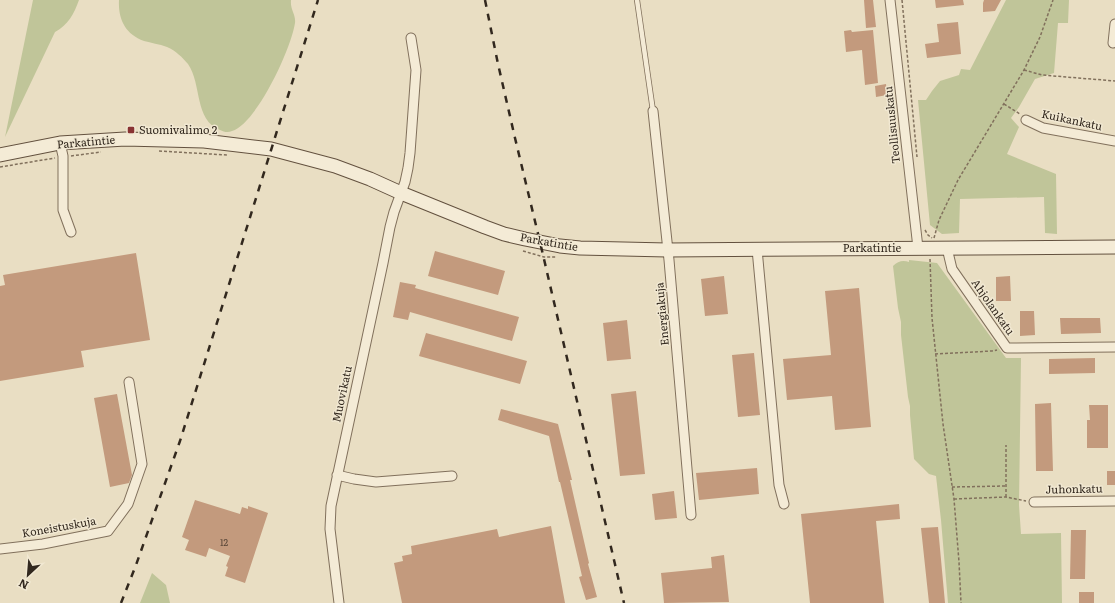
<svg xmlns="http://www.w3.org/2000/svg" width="1115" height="603" font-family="Literata,serif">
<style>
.green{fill:#c0c599}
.building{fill:#c39a7d}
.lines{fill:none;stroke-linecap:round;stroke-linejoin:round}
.lane-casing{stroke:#81705c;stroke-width:6}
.street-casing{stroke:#81705c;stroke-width:11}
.secondary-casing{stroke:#63513f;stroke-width:15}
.path{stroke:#81705c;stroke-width:1.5;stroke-dasharray:3 2;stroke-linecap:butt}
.lane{stroke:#f4ebd6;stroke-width:4.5}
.street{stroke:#f4ebd6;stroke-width:9}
.secondary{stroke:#f4ebd6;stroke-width:13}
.rail{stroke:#32281e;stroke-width:2.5;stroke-dasharray:7 7;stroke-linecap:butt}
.poi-dot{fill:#893333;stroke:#f1e8d2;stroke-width:1.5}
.labels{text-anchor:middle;stroke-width:3;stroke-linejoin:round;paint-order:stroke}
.number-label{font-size:9px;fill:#564436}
.street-label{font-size:11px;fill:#32281e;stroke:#f1e8d2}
.poi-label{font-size:11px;fill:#32281e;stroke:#f1e8d2;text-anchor:start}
</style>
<rect width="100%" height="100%" fill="#e9dec3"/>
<path class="green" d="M33,0H79C74,14 68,25 55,32L5,137Z
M119,0H291C290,10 296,14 295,23C291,49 257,123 232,131C228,133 224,132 220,130C194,120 202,84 188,64C182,57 176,51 167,47C159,44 151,43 144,41C125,34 118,19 119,0Z
M1006,0H1069L1068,23H1058L1054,73L1035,79L1019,107L1011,118L1019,127L1007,154L1056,174L1057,234L1045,233L1044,197L960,199L959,233L942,234L930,225L918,100H926L932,91L940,81L959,75L961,69L970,70Z
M909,260L937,263L1006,358H1021L1019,505L1021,534L1061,533L1062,603H948L941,520L936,476L929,474L914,459L910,415V406L908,397L901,335V322L898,308L893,266C898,261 903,260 909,262Z
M152,573L166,585L170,603H140Z"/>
<path class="building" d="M864,0H873L876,27L866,28Z
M935,0H963L964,5L936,8Z
M984,0H1001L995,11L983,12V3Z
M958,22L961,54L927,58L925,44L939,42L937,24Z
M851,30L852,32L873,30L878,83L865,85L862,50L846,52L844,31Z
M886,84L887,95L876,97L875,86Z
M435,251L505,271L498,295L428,276Z
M136,253L150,340L81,351L84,367L0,381V286L5,285L3,275Z
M724,276L728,314L705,316L701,279Z
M1010,276L1011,301H996V277Z
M400,282L416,285L415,288L519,317L512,341L410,312L408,320L393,317Z
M859,288L871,427L835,430L832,396L787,400L783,359L831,355L825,291Z
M1020,311H1034L1035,335L1020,336Z
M1060,318H1100L1101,333L1061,334Z
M627,320L631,359L607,361L603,323Z
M426,333L527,361L520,384L419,356Z
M754,353L760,415L738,417L732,355Z
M1095,358V373L1049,374V359Z
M636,391L645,474L620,476L611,394Z
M117,394L132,475L129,483L110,487L94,398Z
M1051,403L1053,471H1036L1035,404Z
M1089,405H1108V448H1087V420H1090Z
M501,409L558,424L572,480H570L589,563L588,564L597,597L586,600L579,577L582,576L560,482H559L549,436L498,420Z
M757,468L759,494L699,500L696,473Z
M1107,471H1115V485H1107Z
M674,491L677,518L655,520L652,494Z
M195,500L240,514L242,507L248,509V506L268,513L245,583L225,576L228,567L226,566L230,556L209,548L206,557L185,550L189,540L182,537Z
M899,504L900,519L876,521L884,603H810L801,514Z
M551,526L565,603H402L394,563L403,561L402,556L412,554L411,546L497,529L499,537Z
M938,527L945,603H929L921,528Z
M1071,530H1086L1085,579H1070Z
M724,555L729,602L664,603L661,573L712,568L711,557Z
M1079,592H1094V603H1079Z"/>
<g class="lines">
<g class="lane-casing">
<path id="lane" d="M637,0L653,111"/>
</g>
<g class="street-casing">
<path id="street" d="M890,0L918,248
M1113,43L1115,24
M653,111L669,260L691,515
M1026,120L1043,128L1115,141
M60,143L63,156V210L71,232
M947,248L952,269L1007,348L1115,347
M757,249L779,485L784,504
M337,475L354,479L376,482L452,476
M1034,502L1115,501
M0,549L43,544L108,531L128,504L142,464L129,382
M339,603L330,529L331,506L383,263L390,227L394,212L405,182L408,168L410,153L416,70L411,38"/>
</g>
<g class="secondary-casing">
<path id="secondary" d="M0,155L60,143L125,139L204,141L271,149L335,166L370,179L401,193L485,227L504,234L525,239L560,246L580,248L667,250L1115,247"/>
</g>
<path class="path" d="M902,0L917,157
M1024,70L1042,75L1115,81
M1004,104L1020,114
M159,151L227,155
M71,156L101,152
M0,167L55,158
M925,230L928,235L932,238
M934,238L939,220L958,180L1024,70L1040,37L1053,0
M523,251L544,257H557
M930,259L932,318L943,424L954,499L959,562L961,603
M935,354L992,351L997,350
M952,487L1006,486
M1006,497V445
M954,499L1006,497L1026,501"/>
<use href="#lane" class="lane"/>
<use href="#street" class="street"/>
<use href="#secondary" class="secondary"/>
<path class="rail" d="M485,0L498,64L515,138L540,242L624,603
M121,603L136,565L180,441L318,0"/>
</g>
<rect class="poi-dot" x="127" y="126" width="8" height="8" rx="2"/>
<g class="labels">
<g class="number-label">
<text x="224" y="546">12</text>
</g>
<g class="street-label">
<text transform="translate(1072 120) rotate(12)" y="4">Kuikankatu</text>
<text transform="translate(892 125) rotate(-96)" y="4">Teollisuuskatu</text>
<text transform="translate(86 142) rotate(-5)" y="4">Parkatintie</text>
<text transform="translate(549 242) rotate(10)" y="4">Parkatintie</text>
<text x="872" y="252">Parkatintie</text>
<text transform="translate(993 307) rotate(55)" y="4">Ahjolankatu</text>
<text transform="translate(662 314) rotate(-95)" y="4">Energiakuja</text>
<text transform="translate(342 394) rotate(-78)" y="4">Muovikatu</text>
<text transform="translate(1074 489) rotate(-1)" y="4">Juhonkatu</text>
<text transform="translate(59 527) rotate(-10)" y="4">Koneistuskuja</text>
</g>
<g class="poi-label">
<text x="139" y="134">Suomivalimo 2</text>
</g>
</g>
<g transform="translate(28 575) rotate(206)" stroke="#f1e8d2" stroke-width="3" paint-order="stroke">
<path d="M0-3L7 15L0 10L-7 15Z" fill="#32281e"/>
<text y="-6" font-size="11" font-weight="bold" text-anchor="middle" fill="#32281e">N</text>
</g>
</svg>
